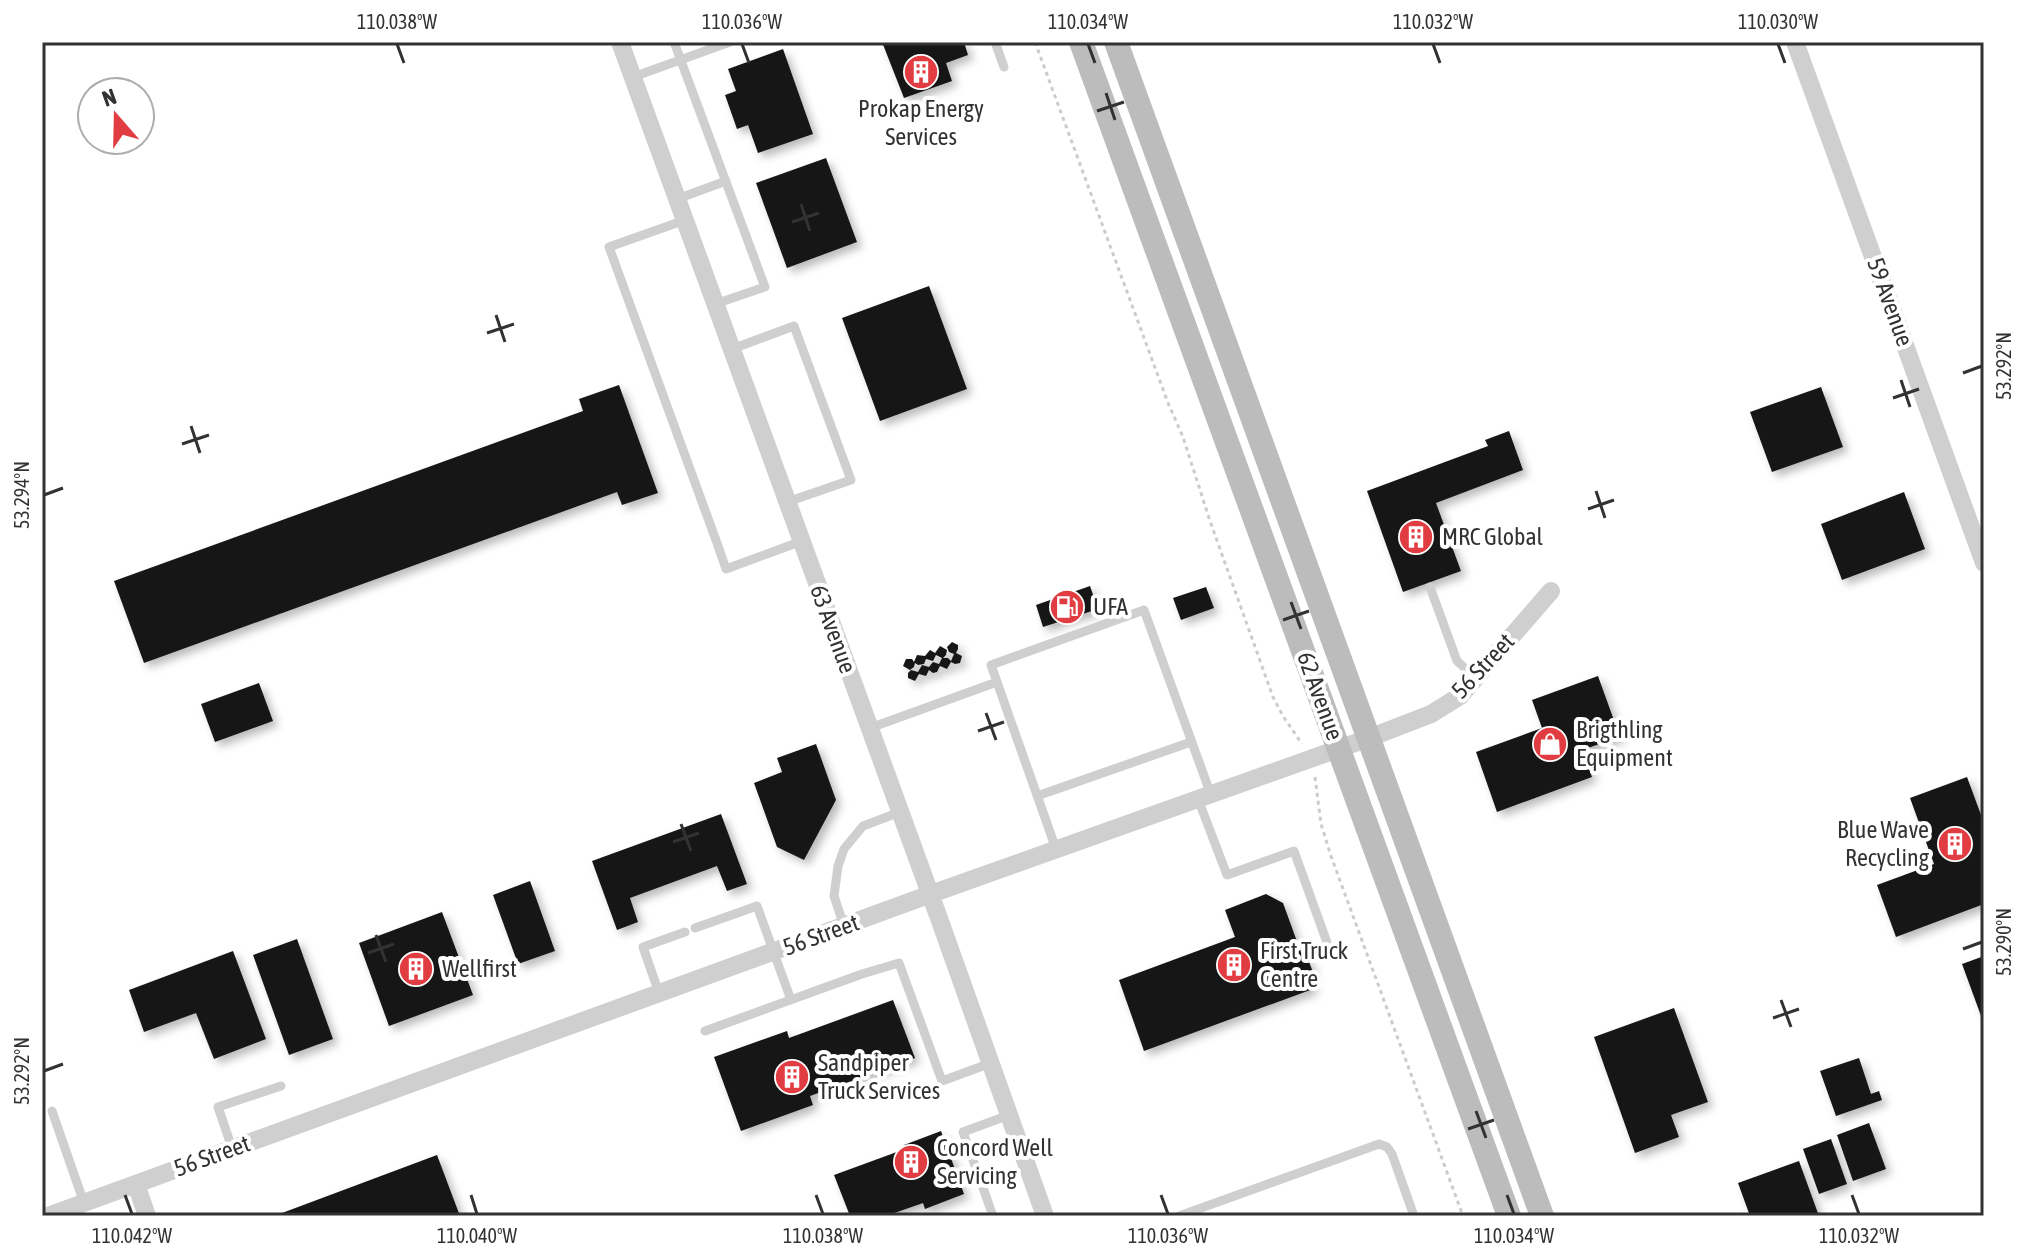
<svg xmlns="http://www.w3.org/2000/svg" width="2026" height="1258" font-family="'Asap Condensed',sans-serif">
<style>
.building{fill:#191919;filter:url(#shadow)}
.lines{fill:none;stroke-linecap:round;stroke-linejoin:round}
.path{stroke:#ccc;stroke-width:3;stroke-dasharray:4 4;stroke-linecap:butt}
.lane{stroke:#cfcfcf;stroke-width:9}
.street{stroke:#cfcfcf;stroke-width:18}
.secondary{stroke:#bcbcbc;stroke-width:24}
.ticks{fill:none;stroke:#323232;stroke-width:3}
.labels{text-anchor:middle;stroke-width:8;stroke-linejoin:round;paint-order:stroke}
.poi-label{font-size:24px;fill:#323232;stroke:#fff;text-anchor:start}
.street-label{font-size:24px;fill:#323232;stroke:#fff}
.neatline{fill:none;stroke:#323232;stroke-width:3}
.ticks-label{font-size:20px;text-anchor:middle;fill:#323232}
</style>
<defs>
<filter id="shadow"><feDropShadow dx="5" dy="5" stdDeviation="4" flood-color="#0004"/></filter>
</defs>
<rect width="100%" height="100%" fill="#fff"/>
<path class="building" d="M882,42H964L968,55L946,63L952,81L904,98Z
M783,49L813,134L758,153L748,125L737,129L725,95L736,91L728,69Z
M826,158L857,242L787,268L756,183Z
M929,286L967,389L880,421L842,318Z
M619,385L658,493L622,505L617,492L144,663L114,581L583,411L579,399Z
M1821,387L1843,447L1772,472L1750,412Z
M1509,431L1523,470L1436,503L1461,571L1403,592L1367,491L1488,446L1485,440Z
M1904,492L1925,549L1842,580L1821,524Z
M1090,586L1098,609L1043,627L1036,605Z
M1206,587L1214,608L1181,620L1173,598Z
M952,642L958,645V649L956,653L962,656L960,663L955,664L951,662L947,669L940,666L937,672L933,673L929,670L926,676L919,674L915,681L908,678V673L911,670L918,672L922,665L929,667L933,662L939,664L942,658L936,655L933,661L926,659L924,664L918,665L915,663L914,667L910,670L903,666L906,659H912L914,662L917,655L925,656L930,650L935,653L940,646L947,650L946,655L943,658H948L951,661L954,654L949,652L947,647Z
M1598,676L1620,737L1582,750L1592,777L1497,812L1476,752L1542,728L1532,700Z
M259,683L273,721L215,742L201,704Z
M816,744L836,800L804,860L777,847L754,783L782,772L777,758Z
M1967,777L1984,823V904L1896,937L1877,885L1934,864L1910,798Z
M721,814L747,884L727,891L717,866L630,898L638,922L617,930L592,861Z
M530,881L555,951L518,964L493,895Z
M1266,894L1283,903L1303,958L1307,957L1313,972L1308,974L1313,989L1144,1051L1119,980L1235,937L1225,910Z
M442,912L473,995L389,1026L359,943Z
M297,939L333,1039L289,1055L253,955Z
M233,951L266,1039L214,1059L196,1013L144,1032L129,990Z
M1984,956V1024L1962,964Z
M893,1000L915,1058L810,1096L813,1105L741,1131L714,1057L787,1031L789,1038Z
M1674,1008L1708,1102L1671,1115L1679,1137L1635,1153L1594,1037Z
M1859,1058L1871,1094L1879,1091L1882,1100L1836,1116L1820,1071Z
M1869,1123L1886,1169L1853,1181L1837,1135Z
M941,1131L964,1194L925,1209L923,1203L886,1216H850L834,1175L905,1149L904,1145Z
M1831,1139L1847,1184L1819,1194L1803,1149Z
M437,1155L460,1216H274Z
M1799,1161L1819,1216H1750L1738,1183Z"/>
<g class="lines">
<path class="path" d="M1035,42L1168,403L1183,437L1210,521L1273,697L1283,716L1302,744
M1315,777L1321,824L1331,856L1463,1216"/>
<path class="lane" d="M674,42L765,287L715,304
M995,42L1004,67
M633,77L730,42
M677,199L726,181
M685,220L609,247L717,543L726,569L802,541
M732,349L794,326L851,480L787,502
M1430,587L1457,661L1476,678
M870,728L997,682
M1037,796L1191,742
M1198,799L1227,875L1294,851L1329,948
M1056,849L991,665L1144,610L1211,795
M844,926L834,896L838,866L844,849L863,826L900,812
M695,928L757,906L791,1000
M659,993L643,947L685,932
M705,1031L862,974L899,963L942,1081L991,1063
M52,1111L84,1203
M232,1148L218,1107L281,1086
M993,1216L963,1132L1009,1115
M1179,1216L1379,1144L1387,1147L1392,1154L1414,1216"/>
<path class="street" d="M620,42L940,921L1045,1216
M1795,42L1984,563
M136,1184L147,1216
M48,1216L931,894L1369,738L1431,714L1460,696L1551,591"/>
<path class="secondary" d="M1081,42L1509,1216
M1116,42L1542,1216"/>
</g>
<path class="ticks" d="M397,44L404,63M742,44L749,63M1088,44L1095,63M1433,44L1440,63M1778,44L1785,63M1106,93L1115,120M1097,111L1124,102M801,204L810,231M792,222L819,213M496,315L505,342M487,333L514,324M1963,373L1982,366M1901,380L1910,407M1893,398L1919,389M191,426L200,453M182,444L209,435M1596,491L1605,518M44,495L63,488M1588,509L1614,500M1291,602L1301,629M1283,620L1309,611M986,713L996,740M978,731L1004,722M681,824L691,851M673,842L699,833M376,935L386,962M1963,949L1982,942M368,953L394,944M1781,1000L1791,1027M1773,1018L1799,1009M44,1071L63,1064M1476,1111L1486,1138M1468,1129L1494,1120M125,1195L132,1214M471,1195L477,1214M816,1195L823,1214M1161,1195L1168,1214M1507,1195L1514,1214M1852,1195L1859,1214"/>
<defs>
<g id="building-disc" transform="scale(1.8)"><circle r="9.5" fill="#e13c41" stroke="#fff"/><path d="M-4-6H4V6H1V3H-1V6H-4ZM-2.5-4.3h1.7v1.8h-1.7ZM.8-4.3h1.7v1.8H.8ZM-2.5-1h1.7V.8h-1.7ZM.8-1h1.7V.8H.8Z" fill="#fff"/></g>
<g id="fuel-disc" transform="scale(1.8)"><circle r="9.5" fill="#e13c41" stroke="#fff"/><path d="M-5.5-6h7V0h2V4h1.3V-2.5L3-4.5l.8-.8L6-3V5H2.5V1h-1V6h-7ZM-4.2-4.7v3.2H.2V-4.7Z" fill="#fff"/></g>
<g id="shop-disc" transform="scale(1.8)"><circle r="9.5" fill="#e13c41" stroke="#fff"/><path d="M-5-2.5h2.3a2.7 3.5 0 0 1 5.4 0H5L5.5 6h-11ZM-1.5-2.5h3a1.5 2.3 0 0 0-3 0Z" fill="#fff"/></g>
</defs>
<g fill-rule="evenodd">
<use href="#building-disc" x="921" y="72"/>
<use href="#building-disc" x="1416" y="537"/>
<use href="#fuel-disc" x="1067" y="607"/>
<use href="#shop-disc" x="1550" y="744"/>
<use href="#building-disc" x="1955" y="844"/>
<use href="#building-disc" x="1234" y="965"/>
<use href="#building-disc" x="416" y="969"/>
<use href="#building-disc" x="792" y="1077"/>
<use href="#building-disc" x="911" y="1162"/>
</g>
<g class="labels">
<g class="poi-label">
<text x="921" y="117" text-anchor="middle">Prokap Energy<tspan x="921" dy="28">Services</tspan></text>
<text x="1442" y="545">MRC Global</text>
<text x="1093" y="615">UFA</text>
<text x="1576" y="738">Brigthling<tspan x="1576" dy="28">Equipment</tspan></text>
<text x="1929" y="838" text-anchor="end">Blue Wave<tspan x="1929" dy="28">Recycling</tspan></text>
<text x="1260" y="959">First Truck<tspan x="1260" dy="28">Centre</tspan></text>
<text x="442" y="977">Wellfirst</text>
<text x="818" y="1071">Sandpiper<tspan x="818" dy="28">Truck Services</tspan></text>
<text x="937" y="1156">Concord Well<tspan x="937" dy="28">Servicing</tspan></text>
</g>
<g class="street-label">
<text transform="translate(1890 302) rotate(70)" y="8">59 Avenue</text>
<text transform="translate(833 629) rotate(70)" y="8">63 Avenue</text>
<text transform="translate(1483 666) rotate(-47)" y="8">56 Street</text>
<text transform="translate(1320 696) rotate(70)" y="8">62 Avenue</text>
<text transform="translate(821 935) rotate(-20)" y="8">56 Street</text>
<text transform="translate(212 1156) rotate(-20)" y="8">56 Street</text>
</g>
</g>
<rect width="2026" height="1258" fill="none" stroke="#ffffff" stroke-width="88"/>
<g transform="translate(116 116) rotate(340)"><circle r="38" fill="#ffffff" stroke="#adadad" stroke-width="2"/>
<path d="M0-6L14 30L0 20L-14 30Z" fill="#e13c41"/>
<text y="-12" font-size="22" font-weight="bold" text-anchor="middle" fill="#323232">N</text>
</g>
<rect x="44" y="44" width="1938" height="1170" class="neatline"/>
<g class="ticks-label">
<text x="397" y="29">110.038°W</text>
<text x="742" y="29">110.036°W</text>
<text x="1088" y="29">110.034°W</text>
<text x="1433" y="29">110.032°W</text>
<text x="1778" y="29">110.030°W</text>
<text transform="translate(2004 366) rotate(-90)" y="7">53.292°N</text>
<text transform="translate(22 495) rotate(-90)" y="7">53.294°N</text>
<text transform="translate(2004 942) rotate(-90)" y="7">53.290°N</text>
<text transform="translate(22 1071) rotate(-90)" y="7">53.292°N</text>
<text x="132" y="1243">110.042°W</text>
<text x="477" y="1243">110.040°W</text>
<text x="823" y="1243">110.038°W</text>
<text x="1168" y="1243">110.036°W</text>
<text x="1514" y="1243">110.034°W</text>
<text x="1859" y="1243">110.032°W</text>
</g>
</svg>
